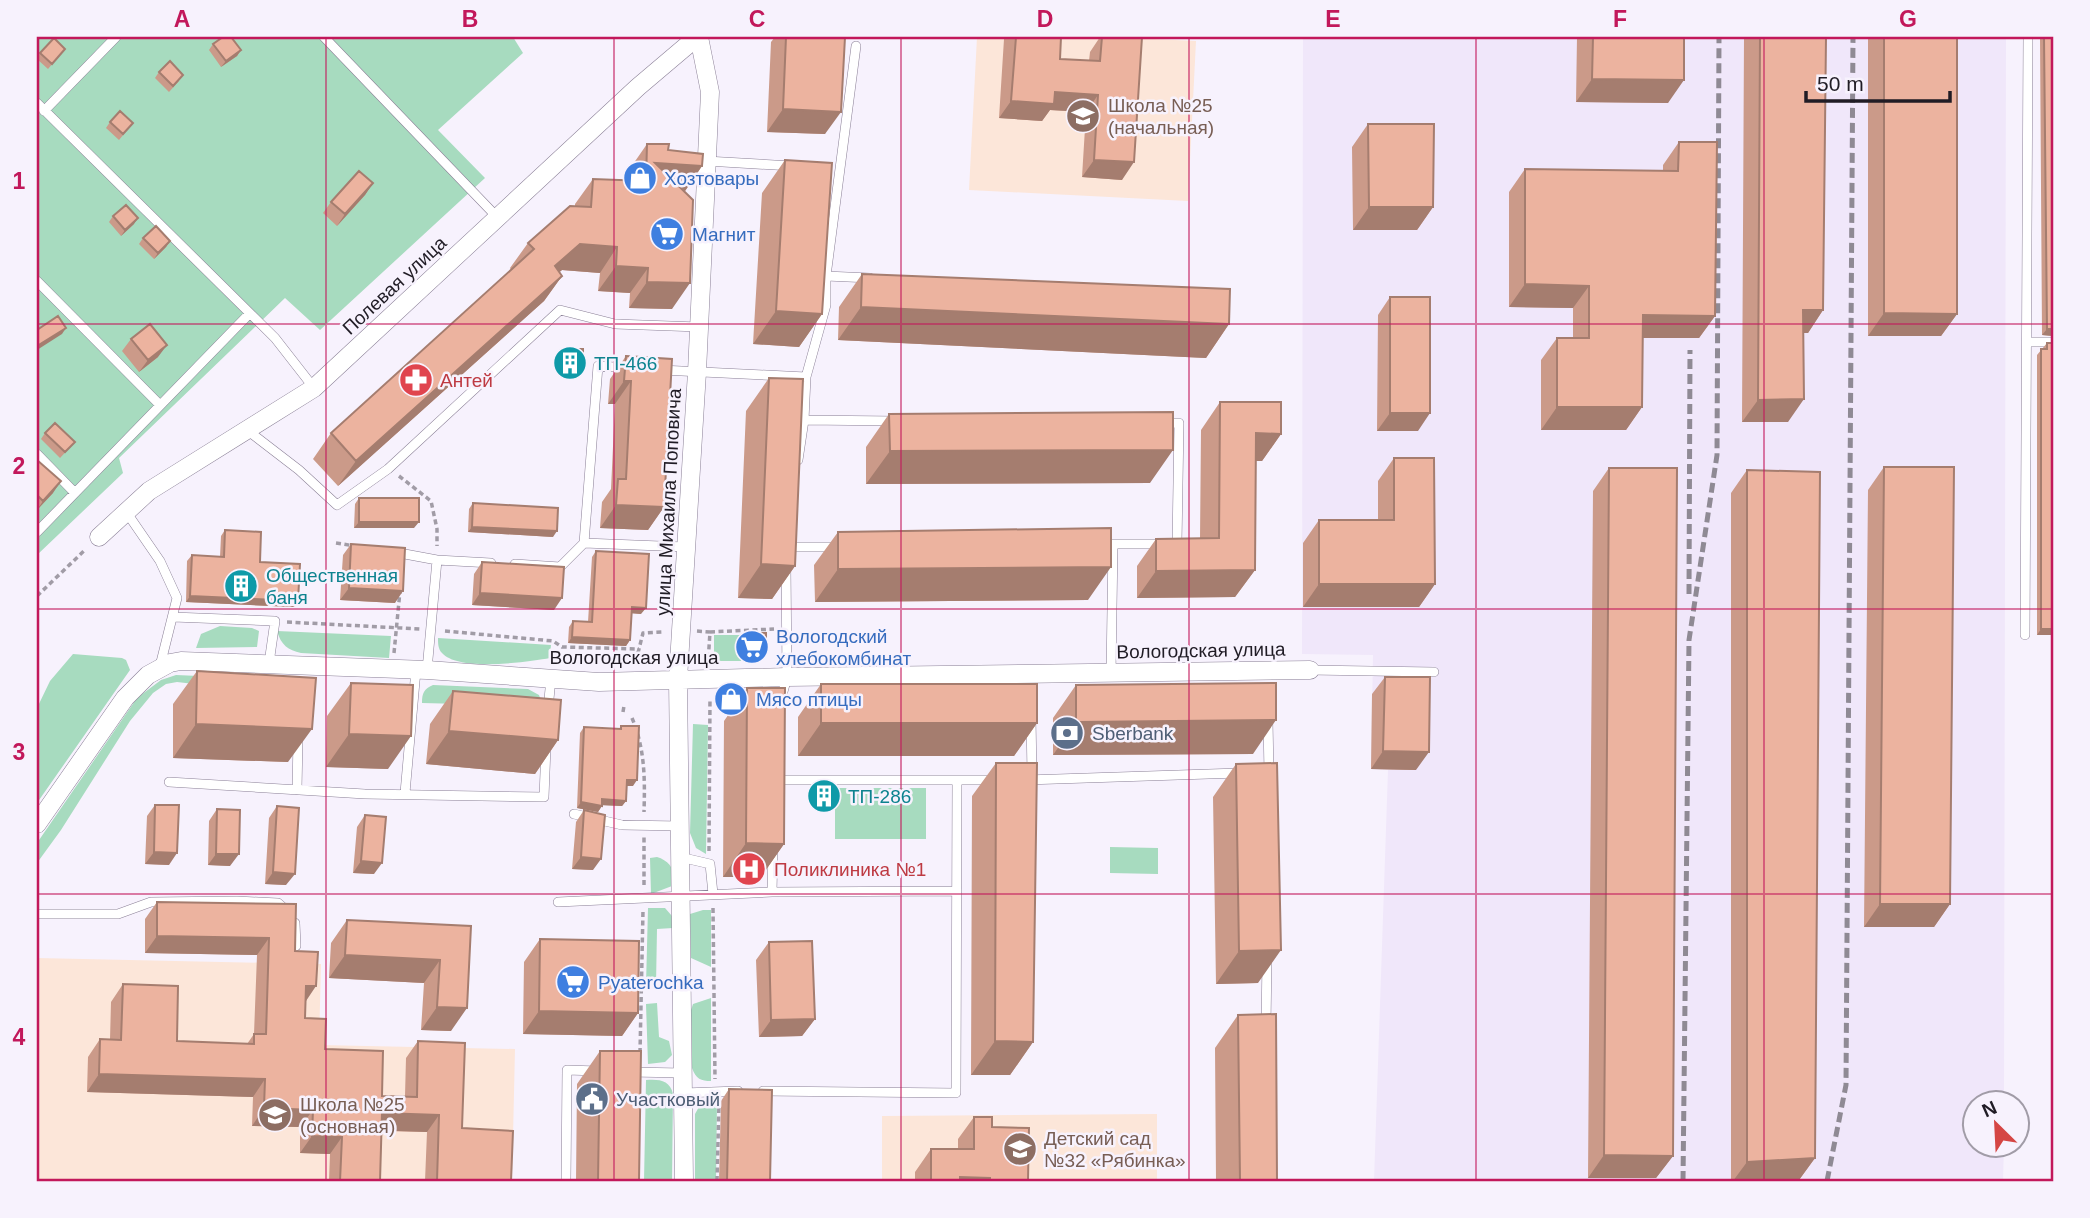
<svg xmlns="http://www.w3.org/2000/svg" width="2090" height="1218" font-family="Helvetica,sans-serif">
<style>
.built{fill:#f0e7fa}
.education{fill:#fce6d9}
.green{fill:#a7dbbf}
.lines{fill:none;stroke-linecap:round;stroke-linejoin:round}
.service-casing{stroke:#8b8097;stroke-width:10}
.minor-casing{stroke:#8b8097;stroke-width:19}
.path{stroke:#a19ca6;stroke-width:3.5;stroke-dasharray:5 3.5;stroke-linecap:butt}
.service{stroke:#fff;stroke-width:9}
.minor{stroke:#fff;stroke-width:18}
.rail{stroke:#8f8a94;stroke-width:5;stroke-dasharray:10 5;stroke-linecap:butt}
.wall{fill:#cb9a89}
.shaded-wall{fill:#a57d6f}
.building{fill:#ecb39f;stroke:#a57d6f;stroke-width:2}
.grid{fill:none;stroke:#c2185b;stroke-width:2;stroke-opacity:0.55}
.labels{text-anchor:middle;stroke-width:5;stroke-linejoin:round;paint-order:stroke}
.education-label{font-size:19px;fill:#785e54;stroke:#f7f2fd;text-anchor:start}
.shop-label{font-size:19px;fill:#366cbe;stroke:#f7f2fd;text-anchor:start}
.street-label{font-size:19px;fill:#201c25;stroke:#f7f2fd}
.culture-label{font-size:19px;fill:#0d838f;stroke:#f7f2fd;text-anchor:start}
.health-label{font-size:19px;fill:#be3a42;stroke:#f7f2fd;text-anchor:start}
.service-label{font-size:19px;fill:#4e5e75;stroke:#f7f2fd;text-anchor:start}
.neatline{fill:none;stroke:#c2185b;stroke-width:2.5}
.grid-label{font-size:23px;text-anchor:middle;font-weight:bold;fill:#c2185b}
</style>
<rect width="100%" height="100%" fill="#f7f2fd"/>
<path class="built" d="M1303,37H2006L2004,1102H1974V1144L2004,1145L2003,1181H1374L1388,770L1371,769L1373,655L1302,654Z"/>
<path class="education" d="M977,37H1112L1196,41L1188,201L969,190Z
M37,958L321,964L319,1045L515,1049L512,1181H37Z
M1157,1114V1181H882V1116Z"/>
<path class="green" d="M37,37H513L523,53L438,130L485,178L320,330L285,298L119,458L123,473L37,555Z
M220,626L252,628L259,631L257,647L196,648L201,634Z
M277,631L391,636L389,658L301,653C288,650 281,645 277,631Z
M714,635H741V661H714Z
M438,638L551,645L550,658C527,662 459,672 442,653C438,649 438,643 438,638Z
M73,654L122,658L126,660L130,670L37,803V708L50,681Z
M176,675L199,676L238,689L177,682L166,684L153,693L130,721L61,830L37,863V843L137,698L161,680Z
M433,685L528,689L539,695L543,706L422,703C422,693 424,689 433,685Z
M693,724L708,725L706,854L696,848L690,833Z
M835,788H926V839H835Z
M1110,847L1158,848V874L1110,873Z
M657,857C671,861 678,874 672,886L651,894L650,858Z
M648,908H665L672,916L673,928L657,929L656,985H646Z
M703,910H711V967L691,958L690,914Z
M711,998V1081C701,1081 696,1079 692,1068L691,1010L693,1004Z
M657,1003L659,1037L669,1041L672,1055L665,1062L648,1064L646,1004Z
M646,1080C659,1079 670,1080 673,1094L672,1181H644Z
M708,1101H717L716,1181H695V1114L700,1105Z"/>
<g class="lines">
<g class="service-casing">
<path id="service" d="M324,37L497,217
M37,103L275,338L314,388
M44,111L116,37
M706,161L792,166
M826,276L870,278
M37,281L160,405
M2027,342H2053
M630,368L598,366L584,543L686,547
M661,370L806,377L804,420L798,460
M806,377L826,305V276L856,46
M804,420L896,421
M247,430L299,470L337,505L388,469L560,310L615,324L699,327
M37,454L75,493
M127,513L160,561L177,598L160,666
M37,532L249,314
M1100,544H1177L1179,423H1162
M786,547H838
M394,552L437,560L491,563
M515,564L560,567L584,543
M173,617L275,621L269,663
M2025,635L2028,37
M427,670L437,560
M1310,670L1434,672
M1111,673L1113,544
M781,699L787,677L786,567
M548,709L551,679
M1031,718L1032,774
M1268,721L1269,773
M776,780H994
M1026,780L1239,773
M169,782L365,794L544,797L546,747
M297,790L298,739
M405,793L416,670
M574,814L622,825L680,826
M680,857L710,864L713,894
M772,892L957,891
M558,902L772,892L773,849
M37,914H118L151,902L237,901L278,903L286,910
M295,923L296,946
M1266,1025L1267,959
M630,1072L683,1073
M763,1091L956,1093L957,780
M684,1093L738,1091
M566,1181L567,1070L598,1071"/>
</g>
<g class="minor-casing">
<path id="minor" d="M99,537L149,491L314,388L638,87L697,37
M37,824L125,698L148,675L170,663L181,661L427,670L599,682L787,677L1310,670
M684,1181L678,679L697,372L710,92L699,37"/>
</g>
<path class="path" d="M399,476L431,501L437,529V546
M336,543L355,546
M37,596L86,549
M287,622L420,629
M445,631L553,641L562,647L639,649
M697,631L710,632L708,663
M710,632L774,629
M394,653L400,591
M638,653L643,633L662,632
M623,712L624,706
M632,718C645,749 645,779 644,812
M709,851L710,698
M644,885V837
M713,908L715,1079
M640,1053L643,910
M717,1181L719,1103"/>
<use href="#service" class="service"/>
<use href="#minor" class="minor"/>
<path class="rail" d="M1689,594L1690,350
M1683,1181L1689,640L1717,455L1719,37
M1827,1181L1846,1085L1853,37"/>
</g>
<path class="wall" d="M775,37H845L825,134L767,132L771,42Z
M1006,37H1061L1060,59L1089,61L1090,52L1100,37H1142L1122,180L1082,177L1086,112L1050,110L1042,121L999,118L1004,39Z
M1577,37H1684L1668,103L1576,102Z
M1744,37H1826L1823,310L1808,333H1803L1788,422H1742Z
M1868,37H1957V314L1941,336H1868Z
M2040,37H2053V336L2042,335Z
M213,44L241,50L237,56L221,67L209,50Z
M65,49L48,69L37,59V57L40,53Z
M159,72L179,81L169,92L155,78Z
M110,122L133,123L119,140L106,128Z
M1368,124L1433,207L1417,230H1353L1352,147Z
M1679,142L1715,316L1699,338H1643L1642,407L1626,430H1541V360L1557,338H1573V308L1509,307V192L1525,169L1663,171V165Z
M647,144L668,150L702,166L685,191L672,309L629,308L630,293L598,291L600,273L562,270L559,272L562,276L544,301L338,486L313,459L331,433L511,270L510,268L528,243L575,207V204L593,179L629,180V170Z
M785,160L822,314L799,347L753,344L762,193Z
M373,183L365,195L337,226L323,213L331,202Z
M113,216L134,224L121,236L109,222Z
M143,238L170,241L166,247L154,259L139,244Z
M862,274L1229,324L1206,358L838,340L839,307Z
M1390,297L1418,431H1377L1378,315Z
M131,339L158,357L139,372L122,351Z
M2047,343L2053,635H2037V355Z
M565,349L583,366L578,372L561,371V354Z
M626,356L664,507L648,530L600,528L602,502L611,489L615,404H608L610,379Z
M769,378L795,566L772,599L738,598L746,411Z
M1220,402L1281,434L1262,461H1256L1255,570L1235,597L1137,598V566L1156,539H1200L1201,430Z
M889,414L1150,483L866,484V447Z
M45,433L75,442L60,458L41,439Z
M1394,458L1435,584L1419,607H1303V543L1319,520H1378V481Z
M37,460L53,493L37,510Z
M1884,467L1950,904L1934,927H1864L1868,490Z
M1609,468L1673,1156L1656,1178H1588L1593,491Z
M1747,470L1815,1158L1799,1180L1787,1181H1731V493Z
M359,498L414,528H354L355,504Z
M473,503L553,537L468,532L469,509Z
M225,530L260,562L294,607L186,602L187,561L192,555L220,557L221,536Z
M838,532L1088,600L815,602L814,565Z
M351,544L395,603L340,600L343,555Z
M596,551L641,614L631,613L630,640L626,646L568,643L569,627L573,621L588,622L592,557Z
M482,562L554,610L472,605L474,574Z
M746,633L762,655L742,654V639Z
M197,671L288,762L173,758V704Z
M1385,677L1416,770L1371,769L1372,694Z
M351,683L388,769L326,767L327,716Z
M821,684L1037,723L1014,756H798V717Z
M1076,685L1253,754L1053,755V718Z
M747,688L784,844L761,877H723L724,721Z
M453,691L558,740L535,774L426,764L430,724Z
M621,726L633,786H627L626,801L622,806L602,805L598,812L577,808L580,733L584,727L619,729Z
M996,763L1033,1042L1010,1075H971L972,796Z
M1236,764L1258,983L1216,984L1213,797Z
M155,805L169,865L145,864L147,816Z
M277,806L286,885L265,884L269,818Z
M217,809L230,866L208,865L209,821Z
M584,810L593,870L572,869L576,822Z
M365,815L374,874L353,873L357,827Z
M157,902L296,904L295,951L305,1002V1018L325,1049L382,1096H405L406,1058L418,1041L462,1128L511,1181H425L427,1132L382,1131L380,1181H329L330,1154L300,1153V1127L252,1126L253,1097L87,1092L88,1057L100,1039L110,1040L111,1002L123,984L177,1041L247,1044L254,1034L257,955L145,953V919Z
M347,920L471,926L451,1031L421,1030L424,983L329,978L331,943Z
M540,939L638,1013L622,1036L523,1034L524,962Z
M769,942L815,1019L802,1036L759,1037L756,960Z
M1238,1015L1277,1181H1216L1215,1048Z
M600,1051L639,1181H576L577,1084Z
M729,1089L770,1181H719L721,1101Z
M974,1117L992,1127L1028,1181H915V1172L931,1149H958V1139Z"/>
<path class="shaded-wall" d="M241,50L237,56L221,67L226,61Z
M1592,79L1684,80L1668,103L1576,102Z
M1055,92L1098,95L1086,112L1050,110L1042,121L999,118L1011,101Z
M783,109L841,112L825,134L767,132Z
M1094,160L1134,162L1122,180L1082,177Z
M655,163L702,166L685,191Z
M373,183L365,195L337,226L345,214Z
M1369,207H1433L1417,230H1353Z
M138,218L134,224L121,236L125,230Z
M170,241L166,247L154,259L158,253Z
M580,244L617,247L600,273L562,270L537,292L555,266Z
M616,266L648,268L630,293L598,291Z
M562,276L544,301L338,486L356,461Z
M647,282L690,283L672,309L629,308Z
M1525,284L1589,286L1573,308L1509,307Z
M861,307L1229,324L1206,358L838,340Z
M1803,310H1823L1808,333H1787Z
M776,311L822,314L799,347L753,344Z
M1884,313L1957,314L1941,336H1868Z
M1643,315L1715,316L1699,338H1627Z
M66,328L62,334L37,350V346Z
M2047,329H2053V336L2042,335Z
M167,345L158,357L139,372L148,360Z
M565,366H583L578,372L561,371Z
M624,381H631L615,404H608Z
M1804,399L1788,422H1742L1758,400Z
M1557,407H1642L1626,430H1541Z
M1390,413H1430L1418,431H1377Z
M1256,433L1281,434L1262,461H1237Z
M1173,450L1150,483L866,484L890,451Z
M61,481L53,493L37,510L43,501Z
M616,505L664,507L648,530L600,528Z
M359,522H419L414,528H354Z
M472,527L557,531L553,537L468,532Z
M761,564L795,566L772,599L738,598Z
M1111,567L1088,600L815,602L838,569Z
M1255,570L1235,597L1137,598L1156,571Z
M1319,584H1435L1419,607H1303Z
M349,588L403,591L395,603L340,600Z
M480,593L562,598L554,610L472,605Z
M190,596L298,601L294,607L186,602Z
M632,607L646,608L641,614L628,613Z
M2041,629H2053V635H2037Z
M572,637L630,640L626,646L568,643Z
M746,648L766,649L762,655L742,654Z
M1276,720L1253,754L1053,755L1076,722Z
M821,723H1037L1014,756H798Z
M196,724L312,729L288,762L173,758Z
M449,731L558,740L535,774L426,764Z
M349,734L411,736L388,769L326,767Z
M1383,751L1429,752L1416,770L1371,769Z
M627,780H637L633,786H623Z
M602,799L626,801L622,806L598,805Z
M581,802L602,806L598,812L577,808Z
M746,843L784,844L761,877H723Z
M154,852L177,853L169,865L145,864Z
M216,854H239L230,866L208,865Z
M581,857L601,859L593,870L572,869Z
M361,861L382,863L374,874L353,873Z
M273,872L295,874L286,885L265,884Z
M1880,904H1950L1934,927H1864Z
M157,936L269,938L257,955L145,953Z
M1281,950L1258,983L1216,984L1239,951Z
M345,955L440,960L424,983L329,978Z
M306,986H316L304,1004Z
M437,1007L467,1008L451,1031L421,1030Z
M539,1011L638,1013L622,1036L523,1034Z
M815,1019L802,1036L759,1037L771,1020Z
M995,1041L1033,1042L1010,1075H971Z
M99,1074L265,1079L253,1097L87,1092Z
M264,1108L313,1110L300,1127L252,1126Z
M382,1113L439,1115L427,1132L370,1130Z
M312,1136L342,1137L330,1154L300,1153Z
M1604,1155L1673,1156L1656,1178H1588Z
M1815,1158L1799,1180L1733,1181L1747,1162Z
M960,1177L990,1178L988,1181H957Z"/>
<path class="building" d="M223,37H231L241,50L226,61L213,44Z
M786,37H845L841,112L783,109Z
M1016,37H1061L1060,59L1100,61L1102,37H1142L1134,162L1094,160L1098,95L1055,92L1054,104L1011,101Z
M1593,37H1684V80L1592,79Z
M1760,37H1826L1823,310H1803L1804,399L1758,400Z
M1884,37H1957V314L1884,313Z
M2044,37H2053V329H2047Z
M54,38L65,49L52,64L40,53Z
M170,61L183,75L173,86L159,72Z
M120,111L133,123L123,134L110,122Z
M1368,124H1434L1433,207H1369Z
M1679,142H1717L1715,316L1643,315L1642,407H1557V338H1589V286L1525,284V169L1678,171Z
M647,144H669L668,150L703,154L702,166L655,163L693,200L690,283L647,282L648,268L616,266L617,247L580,244L555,266L562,276L356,461L331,433L534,249L528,243L570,206L591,207L593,179L646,181Z
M785,160L832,163L822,314L776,311Z
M359,171L373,183L345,214L331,202Z
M126,205L138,218L125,230L113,216Z
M156,226L170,241L158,253L143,238Z
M862,274L1230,289L1229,324L861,307Z
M1390,297H1430V413H1390Z
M58,316L66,328L37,346V330Z
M150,324L167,345L148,360L131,339Z
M2047,343H2053V629H2041V349H2047Z
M565,349H583V366H565Z
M626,356L672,359L664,507L616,505L618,479H626L631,381H624Z
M769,378L803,379L795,566L761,564Z
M1220,402H1281V434L1256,433L1255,570L1156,571V539L1219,538Z
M1173,412V450L890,451L889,414Z
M55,423L75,442L65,452L45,433Z
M1394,458H1434L1435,584H1319V520H1394Z
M37,460L61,481L43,501L37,495Z
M1884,467H1954L1950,904H1880Z
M1609,468H1677L1673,1156L1604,1155Z
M1747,470L1820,472L1815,1158L1747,1162Z
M359,498H419V522H359Z
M473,503L558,508L557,531L472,527Z
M1111,528V567L838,569V532Z
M225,530L261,532L260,562L300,564L298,601L190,596L192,555L224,557Z
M351,544L405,548L403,591L349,588Z
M596,551L649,554L646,608L632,607L630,640L572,637L573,621L592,622Z
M482,562L564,567L562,598L480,593Z
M746,633H766V649L746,648Z
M197,671L316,678L312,729L196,724Z
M1385,677H1430L1429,752L1383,751Z
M351,683L413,685L411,736L349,734Z
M1276,683V720L1076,722V685Z
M821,684H1037V723H821Z
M747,688H785L784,844L746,843Z
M453,691L561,700L558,740L449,731Z
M621,726H639L637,780H627L626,801L602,799V806L581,802L584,727L621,729Z
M996,763H1037L1033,1042L995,1041Z
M1277,763L1281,950L1239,951L1236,764Z
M155,805H179L177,853L154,852Z
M277,806L299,808L295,874L273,872Z
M217,809L240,810L239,854H216Z
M584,810L605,815L601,859L581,857Z
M365,815L386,817L382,863L361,861Z
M157,902L296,904L295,951L318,952L316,986H306L305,1018L326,1019L325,1049L383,1051L382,1096L417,1097L418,1041L465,1043L462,1128L513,1131L511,1181H437L439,1115L382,1113L380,1181H340L342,1137L312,1136L313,1110L264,1108L265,1079L99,1074L100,1039L121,1040L123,984L178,986L177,1041L254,1044V1034H266L269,938L157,936Z
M347,920L471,926L467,1008L437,1007L440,960L345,955Z
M540,939L639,941L638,1013L539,1011Z
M812,941L815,1019L771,1020L769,942Z
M1276,1014L1277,1181H1240L1238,1015Z
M600,1051H641L639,1181H598Z
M729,1089L772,1090L770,1181H727Z
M974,1117H992V1127L1029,1128L1028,1181H990V1178L960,1177V1181H931V1149H974Z"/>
<path class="grid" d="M326,37V1181M614,37V1181M901,37V1181M1189,37V1181M1476,37V1181M1764,37V1181M37,324H2053M37,609H2053M37,894H2053"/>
<defs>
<g id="school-disc" transform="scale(1.75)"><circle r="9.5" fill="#8d6e63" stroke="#f7f2fd"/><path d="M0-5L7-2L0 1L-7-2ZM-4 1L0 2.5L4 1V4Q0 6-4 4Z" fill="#fff"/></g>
<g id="shop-disc" transform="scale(1.75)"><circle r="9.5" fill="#3f7fe0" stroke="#f7f2fd"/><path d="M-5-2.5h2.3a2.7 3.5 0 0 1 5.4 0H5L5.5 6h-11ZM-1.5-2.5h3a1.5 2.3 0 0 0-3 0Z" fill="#fff"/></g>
<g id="supermarket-disc" transform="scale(1.75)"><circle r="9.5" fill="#3f7fe0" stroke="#f7f2fd"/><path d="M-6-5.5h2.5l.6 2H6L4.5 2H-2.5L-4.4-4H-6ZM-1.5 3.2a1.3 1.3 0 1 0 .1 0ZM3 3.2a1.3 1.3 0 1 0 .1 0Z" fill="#fff"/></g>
<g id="building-disc" transform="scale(1.75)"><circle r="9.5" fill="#0f9aa8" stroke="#f7f2fd"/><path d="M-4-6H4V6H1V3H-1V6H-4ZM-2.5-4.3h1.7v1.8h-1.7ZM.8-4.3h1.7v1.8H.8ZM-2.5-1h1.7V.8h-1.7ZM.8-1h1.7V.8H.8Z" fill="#fff"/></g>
<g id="pharmacy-disc" transform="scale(1.75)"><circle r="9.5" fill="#e0444e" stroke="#f7f2fd"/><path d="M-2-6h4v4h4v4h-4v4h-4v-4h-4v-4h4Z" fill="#fff"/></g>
<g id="bank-disc" transform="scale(1.75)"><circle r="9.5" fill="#5c6f8a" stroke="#f7f2fd"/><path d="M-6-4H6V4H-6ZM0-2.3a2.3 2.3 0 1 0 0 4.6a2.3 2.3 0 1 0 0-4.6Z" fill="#fff"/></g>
<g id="hospital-disc" transform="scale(1.75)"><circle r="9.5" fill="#e0444e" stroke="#f7f2fd"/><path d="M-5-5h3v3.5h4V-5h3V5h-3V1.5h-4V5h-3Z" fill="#fff"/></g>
<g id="civic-disc" transform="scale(1.75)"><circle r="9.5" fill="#5c6f8a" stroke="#f7f2fd"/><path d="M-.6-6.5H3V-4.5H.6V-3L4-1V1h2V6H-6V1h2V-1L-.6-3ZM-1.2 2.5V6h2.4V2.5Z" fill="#fff"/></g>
</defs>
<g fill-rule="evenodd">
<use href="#school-disc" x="1083" y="116"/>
<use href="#shop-disc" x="640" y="178"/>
<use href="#supermarket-disc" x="667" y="234"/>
<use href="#building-disc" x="570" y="363"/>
<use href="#pharmacy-disc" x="416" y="380"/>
<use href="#building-disc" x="241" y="586"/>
<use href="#supermarket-disc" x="752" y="647"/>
<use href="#shop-disc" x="731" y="699"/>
<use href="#bank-disc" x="1067" y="733"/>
<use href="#building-disc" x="824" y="796"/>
<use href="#hospital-disc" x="749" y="869"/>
<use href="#supermarket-disc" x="573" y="982"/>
<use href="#civic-disc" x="592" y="1099"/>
<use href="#school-disc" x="275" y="1115"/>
<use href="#school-disc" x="1020" y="1149"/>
</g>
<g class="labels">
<g class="education-label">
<text x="1108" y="112">Школа №25<tspan x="1108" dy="22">(начальная)</tspan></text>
<text x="300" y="1111">Школа №25<tspan x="300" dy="22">(основная)</tspan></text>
<text x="1044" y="1145">Детский сад<tspan x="1044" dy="22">№32 «Рябинка»</tspan></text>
</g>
<g class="shop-label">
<text x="664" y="185">Хозтовары</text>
<text x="692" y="241">Магнит</text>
<text x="776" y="643">Вологодский<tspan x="776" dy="22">хлебокомбинат</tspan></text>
<text x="756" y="706">Мясо птицы</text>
<text x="598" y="989">Pyaterochka</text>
</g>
<g class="street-label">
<text transform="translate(394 285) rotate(-43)" y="7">Полевая улица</text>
<text transform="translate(668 502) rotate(-87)" y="7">улица Михаила Поповича</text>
<text transform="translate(1201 650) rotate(-1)" y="7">Вологодская улица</text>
<text x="634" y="664">Вологодская улица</text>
</g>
<g class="culture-label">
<text x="594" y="370">ТП-466</text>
<text x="266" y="582">Общественная<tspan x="266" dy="22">баня</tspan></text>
<text x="848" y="803">ТП-286</text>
</g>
<g class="health-label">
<text x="440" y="387">Антей</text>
<text x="774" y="876">Поликлиника №1</text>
</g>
<g class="service-label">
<text x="1092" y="740">Sberbank</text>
<text x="616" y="1106">Участковый</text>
</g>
</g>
<rect width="2090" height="1218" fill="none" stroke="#f7f2fd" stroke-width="77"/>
<g transform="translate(1996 1124) rotate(336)"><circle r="33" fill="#f7f2fd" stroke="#a19ca7" stroke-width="2"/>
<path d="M0-5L12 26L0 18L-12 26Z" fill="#d54644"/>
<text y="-10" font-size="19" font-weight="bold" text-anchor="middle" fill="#201c25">N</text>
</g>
<path d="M1806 91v10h144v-10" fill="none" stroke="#201c25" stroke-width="3.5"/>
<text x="1817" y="91" font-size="21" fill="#201c25" stroke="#f7f2fd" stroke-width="5" paint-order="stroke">50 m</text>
<rect x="38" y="38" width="2014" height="1142" class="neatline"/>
<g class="grid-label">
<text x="182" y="27">A</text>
<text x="470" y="27">B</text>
<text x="757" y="27">C</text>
<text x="1045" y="27">D</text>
<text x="1333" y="27">E</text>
<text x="1620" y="27">F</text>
<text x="1908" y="27">G</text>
<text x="19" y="189">1</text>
<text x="19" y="474">2</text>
<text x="19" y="760">3</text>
<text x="19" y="1045">4</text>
</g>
</svg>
